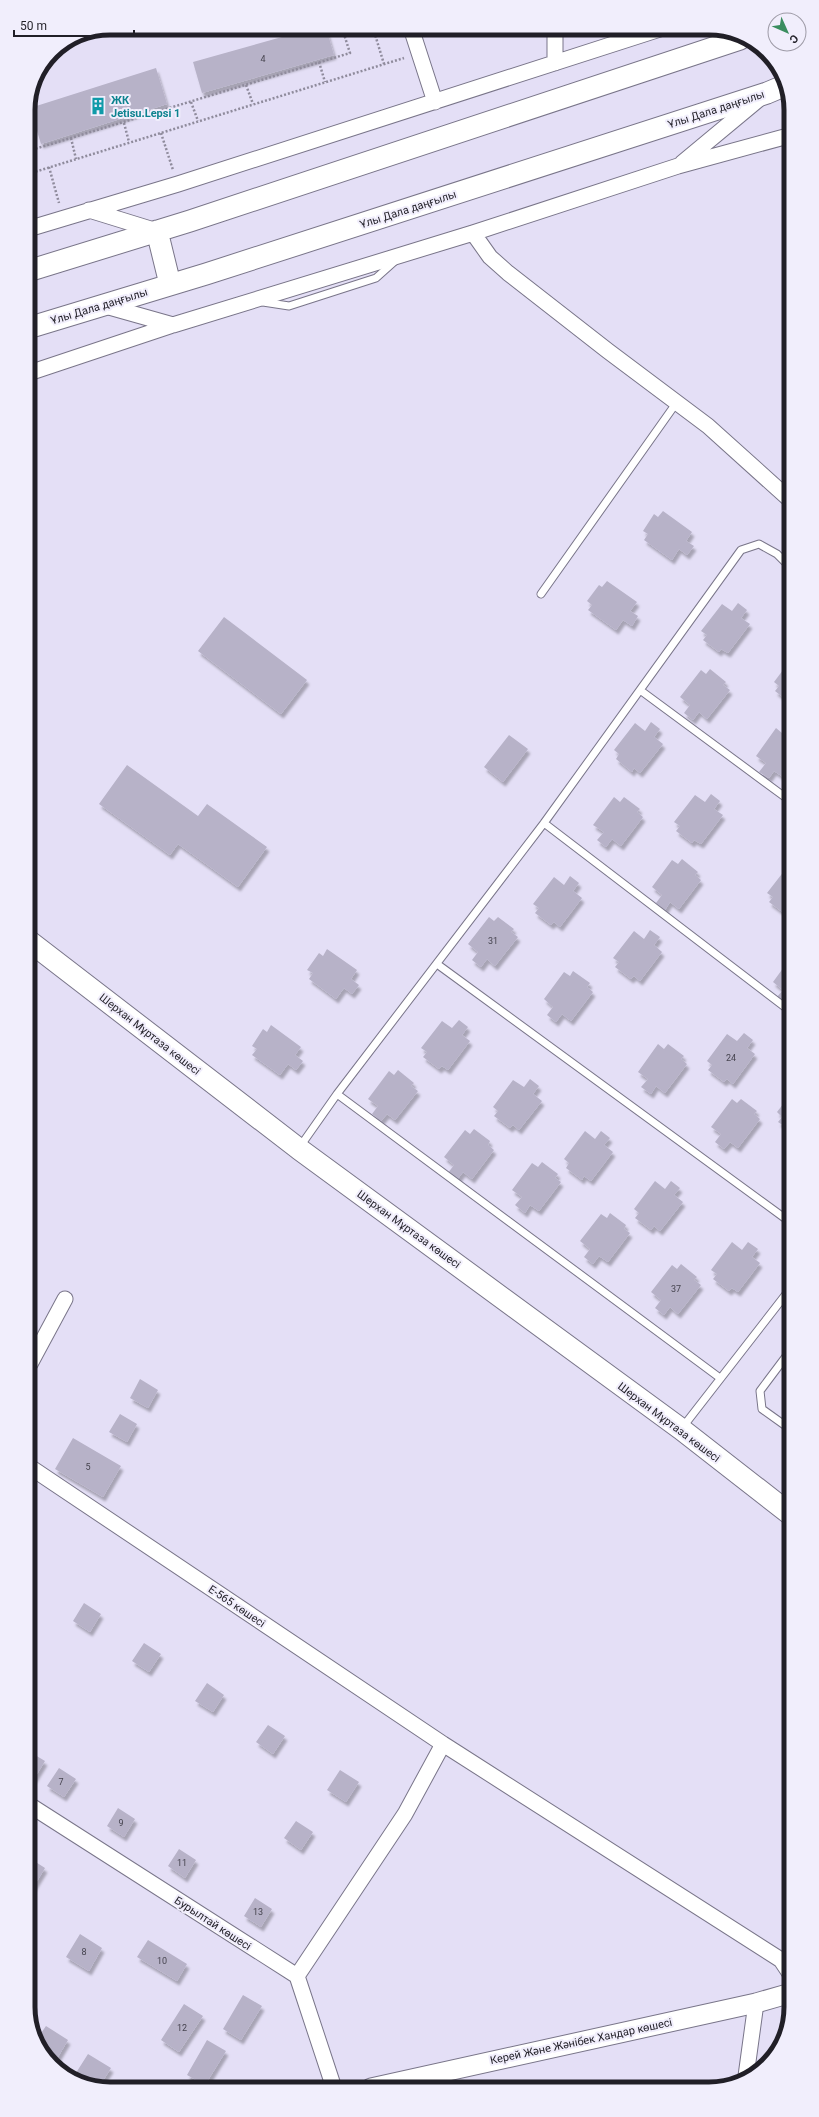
<svg xmlns="http://www.w3.org/2000/svg" width="819" height="2117" font-family="Roboto,sans-serif">
<style>
.building{fill:#b7b2c8;filter:url(#shadow)}
.lines{fill:none;stroke-linecap:round;stroke-linejoin:round}
.service-casing{stroke:#797589;stroke-width:9}
.minor-casing{stroke:#797589;stroke-width:17}
.tertiary-casing{stroke:#797589;stroke-width:21}
.secondary-casing{stroke:#797589;stroke-width:23}
.path{stroke:#8f8b9c;stroke-width:2.5;stroke-dasharray:2 2;stroke-linecap:butt}
.service{stroke:#fff;stroke-width:7}
.minor{stroke:#fff;stroke-width:15}
.tertiary{stroke:#fff;stroke-width:19}
.secondary{stroke:#fff;stroke-width:21}
.labels{text-anchor:middle;stroke-width:4;stroke-linejoin:round;paint-order:stroke}
.number-label{font-size:9px;fill:#46444f}
.culture-label{font-size:11px;font-weight:bold;fill:#0d838f;stroke:#f1eefc;text-anchor:start}
.street-label{font-size:11px;fill:#211f27;stroke:#f1eefc}
.rim{fill:none;stroke:#211f27;stroke-width:5}
</style>
<defs>
<filter id="shadow"><feDropShadow dx="2.5" dy="4.5" stdDeviation="1" flood-color="#0004"/></filter>
</defs>
<rect width="100%" height="100%" fill="#e4dff6"/>
<path class="building" d="M287,28H326L334,55L202,93L193,62L289,35Z
M156,68L167,104L41,144L30,108Z
M663,511L692,532L686,541L694,546L687,555L679,549L672,560L644,540L648,534L643,531L654,514L658,517Z
M607,581L637,602L630,611L638,616L632,626L623,620L616,630L588,610L592,605L587,601L599,585L602,587Z
M738,603L747,610L741,618L750,624L728,653L721,649L719,652L703,640L707,635L701,631L722,604L732,611Z
M224,617L307,680L281,714L198,651Z
M789,662V702L775,691L779,686L774,682Z
M710,669L726,682L723,685L730,690L707,719L699,712L693,720L684,713L690,705L680,697L701,670L706,674Z
M651,722L660,729L654,737L663,744L640,773L634,768L632,772L616,759L619,754L614,750L635,723L645,731Z
M776,728L782,733L786,728L789,730V769L783,777L774,771L769,778L759,772L766,763L756,756Z
M509,735L528,749L503,782L484,767Z
M127,765L198,816L207,804L267,847L238,887L178,844L170,855L99,804Z
M711,794L720,801L714,809L723,815L701,844L694,840L692,843L676,831L680,826L674,822L695,795L705,802Z
M614,797L620,802L624,797L640,809L637,812L643,817L621,846L612,839L606,847L597,840L604,832L593,825Z
M682,859L698,872L695,875L701,880L679,909L670,902L665,910L656,903L662,895L652,887L672,860L678,864Z
M788,866L789,912L788,911L785,914L769,902L773,897L767,893Z
M570,876L579,883L573,891L582,898L560,927L554,922L551,925L535,913L539,908L533,904L554,877L564,885Z
M489,917L494,921L498,917L514,929L511,932L518,937L495,966L487,959L481,967L472,960L478,952L468,944Z
M650,930L660,937L654,945L662,952L640,981L634,976L631,979L615,967L619,962L613,958L634,931L644,939Z
M327,949L357,970L351,979L359,985L352,994L344,988L336,999L309,979L313,973L307,970L319,953L323,956Z
M789,960V999L785,1005L776,998L783,990L773,982Z
M573,971L590,983L587,987L593,992L571,1021L562,1014L556,1022L547,1015L553,1007L544,999L564,972L570,976Z
M459,1020L468,1027L462,1035L470,1041L448,1070L442,1066L439,1069L423,1057L427,1052L421,1048L442,1021L452,1028Z
M271,1025L301,1047L295,1055L303,1061L296,1070L288,1064L280,1075L252,1055L257,1049L252,1046L263,1029L267,1032Z
M744,1033L753,1040L747,1048L755,1054L733,1084L727,1079L724,1082L708,1070L712,1065L707,1061L727,1034L737,1041Z
M658,1044L664,1049L668,1044L684,1056L681,1059L687,1064L665,1093L656,1086L651,1094L641,1087L648,1079L638,1072Z
M398,1070L414,1083L411,1086L418,1091L395,1120L387,1114L381,1121L372,1114L378,1106L368,1099L389,1071L394,1075Z
M530,1079L539,1086L533,1094L542,1101L519,1130L513,1125L510,1128L494,1116L498,1111L493,1107L513,1080L524,1087Z
M790,1095V1130L778,1122L782,1117L777,1112Z
M732,1099L737,1103L741,1099L757,1111L754,1114L760,1119L738,1148L730,1142L724,1149L715,1142L721,1134L711,1127Z
M474,1129L490,1141L488,1145L494,1150L472,1179L463,1172L457,1180L448,1173L454,1165L444,1157L465,1130L470,1134Z
M585,1131L595,1139L601,1131L610,1138L604,1145L613,1152L591,1181L584,1176L582,1180L566,1168L569,1163L564,1159Z
M542,1162L558,1174L555,1178L561,1182L539,1211L530,1205L525,1213L515,1205L522,1197L512,1190L532,1163L538,1167Z
M790,1170V1184L783,1179Z
M655,1181L665,1189L671,1181L680,1188L674,1195L683,1202L660,1231L654,1226L651,1230L635,1218L639,1213L634,1209Z
M610,1213L626,1225L624,1229L630,1233L608,1262L599,1256L593,1264L584,1257L590,1249L580,1241L601,1214L607,1218Z
M732,1242L742,1250L748,1242L758,1249L752,1257L760,1263L738,1292L732,1288L729,1291L713,1279L717,1274L711,1270Z
M681,1264L697,1277L694,1280L701,1285L678,1314L670,1307L664,1315L655,1308L661,1300L651,1292L672,1265L677,1269Z
M140,1379L158,1390L148,1408L130,1398Z
M120,1414L137,1424L127,1442L109,1432Z
M73,1438L121,1466L103,1497L55,1469Z
M84,1603L101,1614L90,1632L73,1621Z
M144,1643L161,1654L149,1672L132,1661Z
M207,1683L224,1695L213,1712L195,1701Z
M268,1725L285,1736L273,1754L256,1742Z
M30,1752L45,1761L34,1779L31,1777Z
M59,1768L76,1779L64,1797L47,1786Z
M340,1770L359,1782L346,1802L327,1790Z
M118,1808L135,1819L124,1837L107,1826Z
M296,1821L313,1832L301,1850L284,1838Z
M179,1849L196,1860L185,1878L168,1866Z
M31,1859L45,1868L31,1891Z
M255,1898L272,1909L261,1927L244,1916Z
M80,1934L102,1948L89,1971L66,1957Z
M148,1940L187,1964L177,1981L137,1957Z
M243,1995L262,2006L241,2040L223,2029Z
M184,2004L203,2016L179,2052L161,2040Z
M46,2026L68,2040L55,2062L50,2059L37,2039Z
M207,2040L226,2051L205,2085L187,2075Z
M88,2054L111,2068L99,2087L74,2076Z"/>
<g class="lines">
<g class="service-casing">
<path id="service" d="M263,302L289,306L376,278L395,261
M541,594L677,402
M640,690L789,800
M544,823L790,1011
M437,964L790,1222
M299,1148L337,1094
M790,1351L760,1391L762,1409L790,1429
M720,1378L337,1094L544,823L741,550L759,544L777,554L789,566
M682,1428L790,1289"/>
</g>
<g class="minor-casing">
<path id="minor" d="M411,28L435,102
M555,28V63
M682,163L759,99
M89,210L157,231
M28,229L178,184L663,28
M473,233L490,257L508,273L608,351L708,426L789,499
M102,305L173,325
M29,373L173,325L473,233L678,166L788,136
M30,1364L65,1299
M30,1467L443,1744L781,1960L791,1975
M31,1806L297,1976L334,2088
M297,1976L405,1814L443,1744
M746,2076L756,2003"/>
</g>
<g class="tertiary-casing">
<path id="tertiary" d="M371,2088L756,2003L791,1993"/>
</g>
<g class="secondary-casing">
<path id="secondary" d="M157,231L170,284
M28,271L190,221L740,39
M28,328L206,274L767,93L786,85
M29,941L299,1149L681,1429L790,1514"/>
</g>
<path class="path" d="M373,28L384,64
M319,62L325,82
M246,85L253,104
M191,102L198,121
M124,123L129,142
M161,133L173,170
M71,138L76,159
M28,151L350,53L342,28
M49,167L59,203
M28,174L404,58"/>
<use href="#service" class="service"/>
<use href="#minor" class="minor"/>
<use href="#tertiary" class="tertiary"/>
<use href="#secondary" class="secondary"/>
</g>
<defs>
<g id="building-bare" transform="scale(1.38)"><path d="M-4-6H4V6H1V3H-1V6H-4ZM-2.5-4.3h1.7v1.8h-1.7ZM.8-4.3h1.7v1.8H.8ZM-2.5-1h1.7V.8h-1.7ZM.8-1h1.7V.8H.8Z" fill="#0f9aa8" stroke="#f1eefc" stroke-width="2.5" paint-order="stroke"/></g>
</defs>
<g fill-rule="evenodd">
<use href="#building-bare" x="98" y="106"/>
</g>
<g class="labels">
<g class="number-label">
<text x="263" y="62">4</text>
<text x="493" y="944">31</text>
<text x="731" y="1061">24</text>
<text x="676" y="1292">37</text>
<text x="88" y="1470">5</text>
<text x="61" y="1785">7</text>
<text x="121" y="1826">9</text>
<text x="182" y="1866">11</text>
<text x="258" y="1915">13</text>
<text x="84" y="1955">8</text>
<text x="162" y="1964">10</text>
<text x="182" y="2031">12</text>
</g>
<g class="culture-label">
<text x="111" y="104">ЖК<tspan x="111" dy="13">Jetisu.Lepsi 1</tspan></text>
</g>
<g class="street-label">
<text transform="translate(716 109) rotate(-18)" y="4">Ұлы Дала даңғылы</text>
<text transform="translate(408 209) rotate(-18)" y="4">Ұлы Дала даңғылы</text>
<text transform="translate(99 306) rotate(-17)" y="4">Ұлы Дала даңғылы</text>
<text transform="translate(150 1034) rotate(38)" y="4">Шерхан Мұртаза көшесі</text>
<text transform="translate(409 1229) rotate(36)" y="4">Шерхан Мұртаза көшесі</text>
<text transform="translate(669 1422) rotate(37)" y="4">Шерхан Мұртаза көшесі</text>
<text transform="translate(237 1606) rotate(34)" y="4">Е-565 көшесі</text>
<text transform="translate(213 1923) rotate(33)" y="4">Бурылтай көшесі</text>
<text transform="translate(581 2041) rotate(-12)" y="4">Керей Және Жәнібек Хандар көшесі</text>
</g>
</g>
<path d="M0 0H819V2117H0ZM110 35H709A75 75 0 0 1 784 110V2007A75 75 0 0 1 709 2082H110A75 75 0 0 1 35 2007V110A75 75 0 0 1 110 35Z" fill="#f1eefc" fill-rule="evenodd"/>
<path class="rim" d="M110 35H709A75 75 0 0 1 784 110V2007A75 75 0 0 1 709 2082H110A75 75 0 0 1 35 2007V110A75 75 0 0 1 110 35Z"/>
<g transform="translate(787 32) rotate(135)"><circle r="19" fill="#f1eefc" stroke="#9e9ba7"/>
<path d="M0-3L7 15L0 10L-7 15Z" fill="#3a8d5f"/>
<text y="-6" font-size="11" font-weight="bold" text-anchor="middle" fill="#211f27">С</text>
</g>
<path d="M14 30v6h120v-6" fill="none" stroke="#211f27" stroke-width="2"/>
<text x="20" y="30" font-size="12" fill="#211f27" stroke="#f1eefc" stroke-width="3" paint-order="stroke">50 m</text>
</svg>
